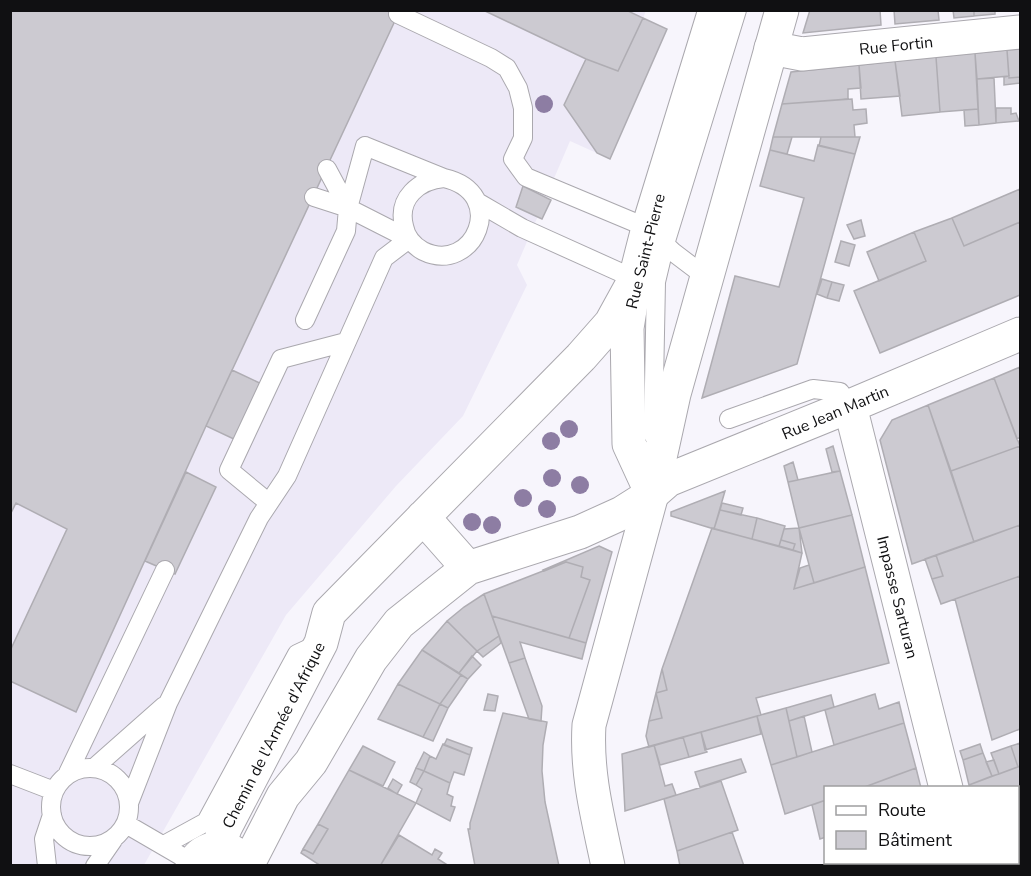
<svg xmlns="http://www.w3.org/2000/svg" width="1031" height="876" font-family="'Nunito Sans',sans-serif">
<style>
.built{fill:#ede9f7}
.building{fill:#cccad1;stroke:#afadb3;stroke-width:1.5}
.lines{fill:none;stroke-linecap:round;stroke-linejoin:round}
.service-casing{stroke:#aaa8ae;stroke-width:20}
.minor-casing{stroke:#aaa8ae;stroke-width:35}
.tertiary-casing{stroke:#aaa8ae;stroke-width:35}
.secondary-casing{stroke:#aaa8ae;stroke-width:35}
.service{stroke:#fff;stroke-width:18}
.minor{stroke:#fff;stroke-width:33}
.tertiary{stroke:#fff;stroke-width:33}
.secondary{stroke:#fff;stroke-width:33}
.tree{fill:#8d7da3}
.labels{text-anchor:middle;stroke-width:4.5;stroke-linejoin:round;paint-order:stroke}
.street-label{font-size:16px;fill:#101012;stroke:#fff}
</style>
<rect width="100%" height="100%" fill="#f7f5fc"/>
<path class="built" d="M646,10L643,19L667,29L610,159L570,141L517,265L527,285L463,416L396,486L286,615L144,865H11L10,11Z"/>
<path class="building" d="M10,10H400L206,426L76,712L10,681V651L67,529L16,503L10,515Z
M483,10H626L643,18L618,71L586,59Z
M810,10H880L881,25L803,33Z
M894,10H938L939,20L895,24Z
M953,10H974V16L954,18Z
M974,10H995V14L974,16Z
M643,18L667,29L610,159L597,153L564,105L586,59L618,71Z
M1020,49V77L1009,78L1007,50Z
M1007,50L1009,76L977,79L975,53Z
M975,53L978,109L940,112L936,57Z
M936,57L940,112L902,116L895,61Z
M895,61L900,96L861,99L859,65Z
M859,65L861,88L848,89V99L782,104L791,72Z
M1009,76V78L1020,77V83L1004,85V77Z
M994,78L996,123L979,125L977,79Z
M852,99L853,110L866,109L867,123L854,125L855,137H773L782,104Z
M996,108H1011V114L1016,113L1019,121L996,123Z
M978,109L979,125L965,126L964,110Z
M773,137H792L787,154L770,150Z
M821,137H860L855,154L819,146Z
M818,145L855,154L797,364L702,398L735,276L779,287L804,198L760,186L770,150L814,161Z
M523,186L551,200L542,219L516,207Z
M1020,189V222L964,246L952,218Z
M952,218L964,246L1020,222V295L880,353L854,291L926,261L914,232Z
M861,220L865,236L854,239L847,225Z
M914,232L926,261L879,281L867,252Z
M841,241L855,245L849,266L835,262Z
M822,279L832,282L827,298L817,294Z
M832,282L844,285L839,301L827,298Z
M1020,367V437L1017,439L994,378Z
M232,370L264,385L238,441L206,426Z
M994,378L1020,446L951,471L928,405Z
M928,405L974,542L912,564L880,440L892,420Z
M833,446L840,471L832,472L826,449Z
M1020,446V525L974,542L951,471Z
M793,462L798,480L788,482L784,466Z
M840,471L852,515L799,528L788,482Z
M186,472L216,487L175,574L145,561Z
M725,491L714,529L671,516V512Z
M722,503L743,508L741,515L720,510Z
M720,510L757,518L752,539L714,529Z
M852,515L865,567L814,583L799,528Z
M757,518L785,526L779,546L752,539Z
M1020,525V576L941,604L932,579L943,576L936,555Z
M712,528L802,553L794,589L865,567L889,663L756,698L761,715L649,747L646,736L649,721L662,718L656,693L667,690L662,669Z
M799,528L802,553L793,550L795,544L781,540L784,529Z
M781,540L795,544L793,550L779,546Z
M599,546L612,552L586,643L569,638L590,580L581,577L583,567L566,562L544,571L543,570Z
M936,555L943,576L932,579L925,559Z
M566,562L583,567L581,577L590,580L569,638L492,616L484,594Z
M809,565L814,583L794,589L800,568Z
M1020,576V729L992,740L955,599Z
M484,594L499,636L477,651L447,621L464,607Z
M492,616L586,643L582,659L520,642L525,658L509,663Z
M447,621L477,651L459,673L422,650Z
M499,636L501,643L483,657L477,651Z
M422,650L461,675L440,704L398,684Z
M472,656L481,665L468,679L459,673Z
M525,658L542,706L541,721L529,719L509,663Z
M662,669L667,690L656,693Z
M461,675L468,679L448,708L440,704Z
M398,684L440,704L423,737L378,719Z
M656,693L662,718L649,721Z
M488,694L498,696L495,711L484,710Z
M875,694L879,709L899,702L904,723L834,745L825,710Z
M831,695L834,707L789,721L786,708Z
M440,704L448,708L433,741L423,737Z
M786,708L797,757L771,765L757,716Z
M503,713L547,722L543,745L542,771L545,802L559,866H475L468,829H470V823Z
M757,716L761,734L705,750L701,732Z
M804,716L812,752L797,757L789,721Z
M904,723L916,768L862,788H826V800L785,814L771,765Z
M701,732L707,752L689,757L683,737Z
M683,737L689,757L660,765L654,745Z
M447,739L472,748L470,755L444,745Z
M1020,743V766L1018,767L1011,746Z
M443,744L470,755L464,775L454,772L450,783L424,771L430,756L436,759Z
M980,744L983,753L963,760L960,751Z
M654,745L665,786L672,784L676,795L625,811L622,754Z
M363,746L395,762L383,786L349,770Z
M1011,746L1018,767L999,774L991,753Z
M424,752L430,756L424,771L416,768Z
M983,753L992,776L969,785L963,760Z
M741,759L746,772L700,787L695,772Z
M994,760L999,774L992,776L986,762Z
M1020,766V795L1018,796V788H970L969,785Z
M416,768L424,771L416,785L410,782Z
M916,768L921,788H862L894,776Z
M349,770L416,803L380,866H321L301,853L303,849L313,854L328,829L318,824Z
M424,771L450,783L447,794L453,797L451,806L455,807L450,821L416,803L422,789L416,785Z
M393,779L402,785L397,794L388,788Z
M721,781L738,830L677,851L664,799Z
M826,800V837L820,839L812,805Z
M1020,806V847L1018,848V807Z
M318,824L328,829L313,854L303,849Z
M732,832L744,866H680L677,851Z
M399,835L432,855L435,849L442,853L438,859L449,866H380Z
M1020,847V866H989V862H1018V848Z
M828,862H870L871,866H829Z
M897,862H940L941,866H898Z"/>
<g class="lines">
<g class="service-casing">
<path id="service" d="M398,14L491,58L507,68L518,88L523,108V138L513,159L526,177L648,228L673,252L706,277
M444,178C510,193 474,276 423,251C414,246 406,237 404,226C397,198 419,180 444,178Z
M314,197L348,208
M479,203L522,228L635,279
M305,320L346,231L348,208L327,169
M729,419L813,389L840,392L850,406
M653,435L656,282L665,244L737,10
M269,503L229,470L281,359L346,342
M95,767L164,706
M51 807a39 39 0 1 1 78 0a39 39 0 1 1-78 0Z
M68,773L165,570
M10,774L54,791
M129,803L168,703L259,518L287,476L384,258L409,239L348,208L365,146L444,178
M126,824L193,863
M164,845L206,822L297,654L314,646
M47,866L44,839L52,815
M95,866L113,840"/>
</g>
<g class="minor-casing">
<path id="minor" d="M771,48L802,54L1020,32
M850,406L946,788
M652,494L668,480L850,406L1020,334
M964,862L965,866"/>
</g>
<g class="tertiary-casing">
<path id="tertiary" d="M423,517L468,568
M218,848L225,828L321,643L329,613L581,357L611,323L633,283
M192,866C202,847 221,844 238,855
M247,866L283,796L311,762L371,659L399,623L468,568L580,532L622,513L652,494"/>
</g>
<g class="secondary-casing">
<path id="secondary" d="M652,494L629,444L627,328L635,279L648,228L715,10
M608,866C598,818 586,774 589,725L652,494L674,394L782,10"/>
</g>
<use href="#service" class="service"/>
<use href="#minor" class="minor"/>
<use href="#tertiary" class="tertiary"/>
<use href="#secondary" class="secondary"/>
</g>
<g class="tree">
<circle cx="544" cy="104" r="9"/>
<circle cx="569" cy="429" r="9"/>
<circle cx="551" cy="441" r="9"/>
<circle cx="552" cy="478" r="9"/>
<circle cx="580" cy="485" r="9"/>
<circle cx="523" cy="498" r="9"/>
<circle cx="547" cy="509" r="9"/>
<circle cx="472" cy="522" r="9"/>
<circle cx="492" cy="525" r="9"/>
</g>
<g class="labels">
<g class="street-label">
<text transform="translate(896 45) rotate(-6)" y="6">Rue Fortin</text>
<text transform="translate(645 251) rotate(-76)" y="6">Rue Saint-Pierre</text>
<text transform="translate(835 412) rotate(-23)" y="6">Rue Jean Martin</text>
<text transform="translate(898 597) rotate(76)" y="6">Impasse Sarturan</text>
<text transform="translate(273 735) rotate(-63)" y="6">Chemin de l'Armée d'Afrique</text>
</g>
</g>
<rect width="1031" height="876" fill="none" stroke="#101012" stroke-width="24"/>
<rect x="824" y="786" width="195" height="78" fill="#ffffff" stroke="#9f9fa0" stroke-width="1.5"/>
<rect x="836" y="806" width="30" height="9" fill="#ffffff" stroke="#9f9fa0" stroke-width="1.5"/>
<text x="878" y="816" font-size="18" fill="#101012">Route</text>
<rect x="836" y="831" width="30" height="18" fill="#cccad1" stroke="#9f9fa0" stroke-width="1.5"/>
<text x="878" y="846" font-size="18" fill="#101012">Bâtiment</text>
</svg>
